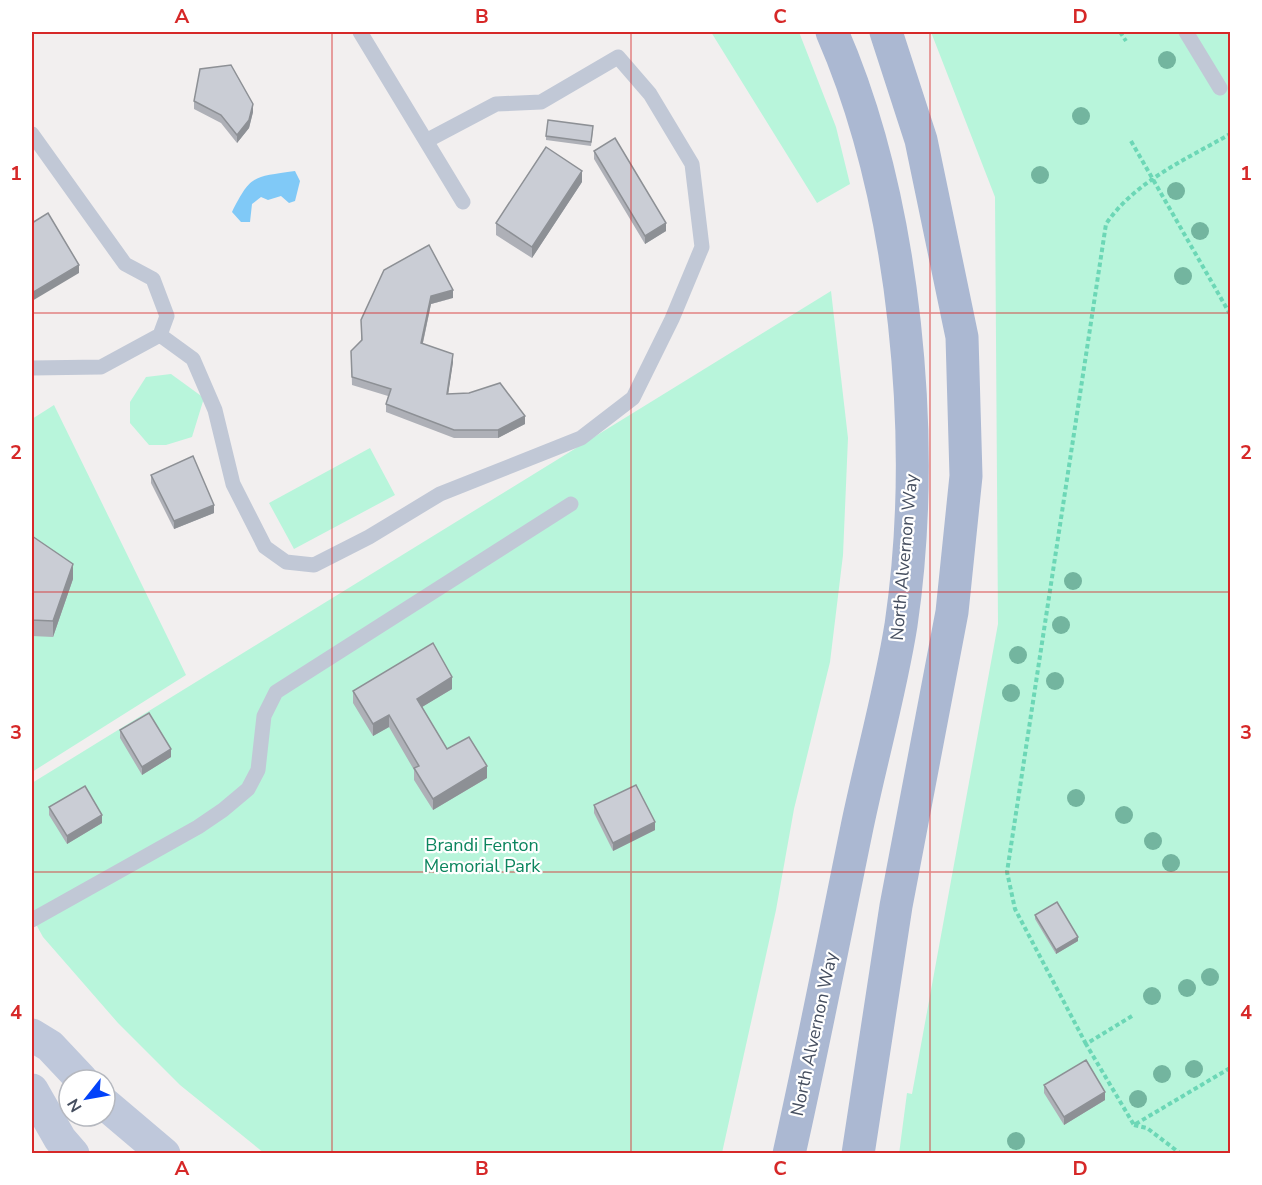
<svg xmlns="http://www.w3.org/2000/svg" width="1262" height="1185" font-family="'Nunito Sans',sans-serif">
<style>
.green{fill:#b8f5db}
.water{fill:#80c9f7}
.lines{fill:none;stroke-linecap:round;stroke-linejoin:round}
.path{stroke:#6cd7b6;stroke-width:4;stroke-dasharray:4.5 3;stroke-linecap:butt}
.lane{stroke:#c1c8d6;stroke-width:15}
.secondary{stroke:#bfc8db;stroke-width:33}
.primary{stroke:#abb8d2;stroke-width:33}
.tree{fill:#73b59f}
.wall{fill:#aeb0b7}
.shaded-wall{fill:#8d9095}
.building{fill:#cacdd5;stroke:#8d9095;stroke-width:1.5}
.grid{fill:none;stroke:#d62828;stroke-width:1.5;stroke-opacity:0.55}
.labels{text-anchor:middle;stroke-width:4.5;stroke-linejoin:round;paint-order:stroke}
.street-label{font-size:18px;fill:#454e5f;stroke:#fff}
.park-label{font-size:18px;fill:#0b855e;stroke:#fff}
.neatline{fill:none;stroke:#d62828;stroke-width:2}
.grid-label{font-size:20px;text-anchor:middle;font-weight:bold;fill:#d62828}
</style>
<rect width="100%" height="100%" fill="#f2efef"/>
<path class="green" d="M711,32H799L836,127L850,184L817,203Z
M931,32H1230V1153L899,1154L907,1093L912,1094L998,624L995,197Z
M831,291L848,438L843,555L830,662L794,809L776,910L722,1153H264L180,1085L118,1023L43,937L32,917V783Z
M171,374L204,398L192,437L166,445H149L130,423V402L146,377Z
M54,405L186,675L32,772V419Z
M370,448L395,495L294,549L269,503Z"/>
<path class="water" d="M295,171L300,181L295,201L289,203L281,196L268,200L261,197L252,204L250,222H241L232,212C251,174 254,177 295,171Z"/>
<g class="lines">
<path class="path" d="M1120,32L1126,41
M1131,141L1230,314
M1132,1016L1086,1044L1134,1125L1230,1068
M1086,1044L1015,909L1007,872L1106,224C1135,181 1187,159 1230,134
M1134,1125L1147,1128L1181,1154"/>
<path class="lane" d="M360,32L463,202
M1186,32L1220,88
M32,134L125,264L153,279L167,316L160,335L101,367L32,368
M160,335L193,359L215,410L233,484L265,547L286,562L314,565L369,537L440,494L581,438L633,398L672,319L702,247L692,164L650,94L618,57L541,102L496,104L426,141
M32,920L198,827L223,810L248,789L258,770L264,716L276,692L571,504"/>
<path class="secondary" d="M32,1035L50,1046L82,1080
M32,1090L60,1139L73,1154
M105,1104L164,1154"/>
<path class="primary" d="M789,1154C813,1047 834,939 856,832C870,763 890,694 901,625C928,441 906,202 832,32
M858,1154L896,906L952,612L966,476L962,337L921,140L886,32"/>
</g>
<g class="tree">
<circle cx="1167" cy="60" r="9"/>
<circle cx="1081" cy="116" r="9"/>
<circle cx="1040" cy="175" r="9"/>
<circle cx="1176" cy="191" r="9"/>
<circle cx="1200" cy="231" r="9"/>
<circle cx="1183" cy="276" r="9"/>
<circle cx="1073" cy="581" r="9"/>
<circle cx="1061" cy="625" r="9"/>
<circle cx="1018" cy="655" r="9"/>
<circle cx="1055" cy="681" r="9"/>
<circle cx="1011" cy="693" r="9"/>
<circle cx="1076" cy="798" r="9"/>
<circle cx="1124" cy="815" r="9"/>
<circle cx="1153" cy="841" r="9"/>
<circle cx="1171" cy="863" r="9"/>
<circle cx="1210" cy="977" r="9"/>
<circle cx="1187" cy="988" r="9"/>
<circle cx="1152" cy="996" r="9"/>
<circle cx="1194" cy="1069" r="9"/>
<circle cx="1162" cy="1074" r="9"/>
<circle cx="1138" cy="1099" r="9"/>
<circle cx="1016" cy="1141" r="9"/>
</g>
<path class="wall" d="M194,101L253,112L249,128L237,143L221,123L194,109Z
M593,130L591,146L546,140V136Z
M594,151L666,231L645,244L594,159Z
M582,182L532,258L496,235V223Z
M453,298L431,304L423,343L453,362L448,394L525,424L498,438H454L386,412V404L388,396L352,385L351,351L361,340V320Z
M151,475L214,513L174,529L151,483Z
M32,536L73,579L53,637L32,636Z
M452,689L422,707L447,749L487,778L433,810L414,780V770L389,727L373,736L353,703V691Z
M120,730L171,757L142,775L120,738Z
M594,805L655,830L613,851L594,813Z
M49,807L102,823L67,844L49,815Z
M1035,915L1078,941L1056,954L1035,919Z
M1044,1085L1105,1100L1064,1125L1044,1093Z"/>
<path class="shaded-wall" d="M253,104V112L249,128L237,143V135Z
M582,171V182L532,258V247Z
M666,223V231L645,244V236Z
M79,265V273L32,301V293Z
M453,290V298L431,304L421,351V343L431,296Z
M453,354V362L447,402V394Z
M525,416V424L498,438V430Z
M214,505V513L174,529V521Z
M73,564V579L53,637V621Z
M452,677V689L417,710V699Z
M389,715V727L373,736V724Z
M171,749V757L142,775V767Z
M487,766V778L433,810V799Z
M102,815V823L67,844V836Z
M655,822V830L613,851V843Z
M1078,937V941L1056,954V950Z
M1105,1092V1100L1064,1125V1117Z"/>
<path class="building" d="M231,65L253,104L249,120L237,135L221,115L194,101L200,69Z
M548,120L593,126L591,142L546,136Z
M615,138L666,223L645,236L594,151Z
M546,147L582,171L532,247L496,223Z
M48,213L79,265L32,293V223Z
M429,245L453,290L431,296L421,343L453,354L447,394L469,393L500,383L525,416L498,430H454L386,404L391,389L352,377L351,351L362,340L361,320L384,270Z
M193,456L214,505L174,521L151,475Z
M32,536L73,564L53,621L32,620Z
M433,643L452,677L417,699L447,749L469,737L487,766L433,799L414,768L419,766L389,715L373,724L353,691Z
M149,713L171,749L142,767L120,730Z
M636,785L655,822L613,843L594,805Z
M85,786L102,815L67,836L49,807Z
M1057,902L1078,937L1056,950L1035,915Z
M1086,1060L1105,1092L1064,1117L1044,1085Z"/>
<path class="grid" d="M332,32V1154M631,32V1154M930,32V1154M32,313H1230M32,592H1230M32,872H1230"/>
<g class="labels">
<g class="street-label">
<text transform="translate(904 557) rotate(-85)" y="6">North Alvernon Way</text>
<text transform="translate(814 1034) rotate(-78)" y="6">North Alvernon Way</text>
</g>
<g class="park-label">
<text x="482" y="851">Brandi Fenton<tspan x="482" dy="21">Memorial Park</tspan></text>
</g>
</g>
<rect width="1262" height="1185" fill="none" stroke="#ffffff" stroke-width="66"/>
<g transform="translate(87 1098) rotate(239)"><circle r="28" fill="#ffffff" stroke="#b5b8bf" stroke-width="1.5"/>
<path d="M0-4.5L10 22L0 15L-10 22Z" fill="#0242f9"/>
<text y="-9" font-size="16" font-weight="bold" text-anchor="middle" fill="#454e5f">N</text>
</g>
<rect x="33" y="33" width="1196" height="1119" class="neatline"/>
<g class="grid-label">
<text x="182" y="23">A</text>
<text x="482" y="23">B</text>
<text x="780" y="23">C</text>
<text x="1080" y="23">D</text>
<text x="16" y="180">1</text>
<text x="1246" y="180">1</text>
<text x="16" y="459">2</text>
<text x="1246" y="459">2</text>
<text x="16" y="739">3</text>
<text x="1246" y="739">3</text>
<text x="16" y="1019">4</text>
<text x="1246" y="1019">4</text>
<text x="182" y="1175">A</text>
<text x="482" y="1175">B</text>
<text x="780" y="1175">C</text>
<text x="1080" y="1175">D</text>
</g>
</svg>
